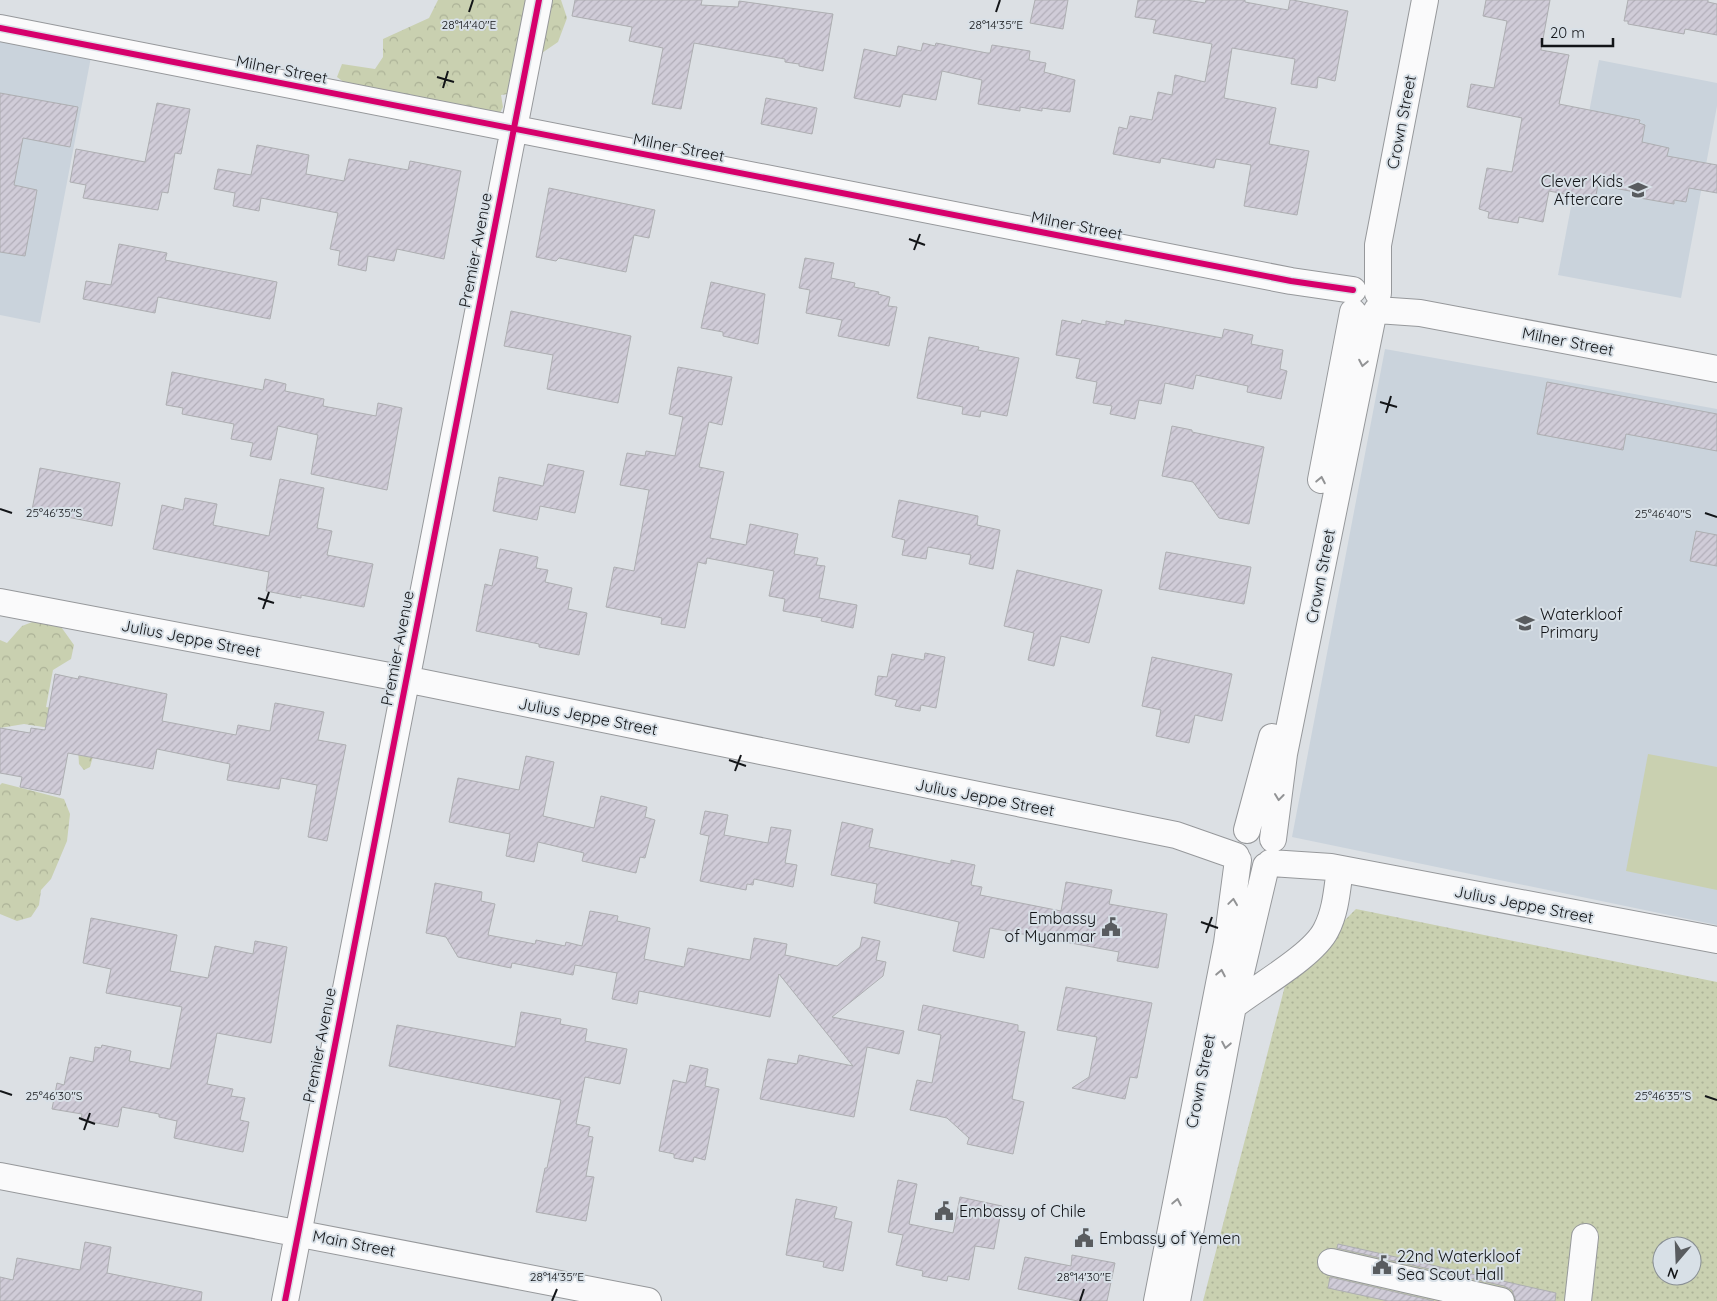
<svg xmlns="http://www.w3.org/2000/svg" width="1717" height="1301" font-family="Quicksand,sans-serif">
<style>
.built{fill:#cad3dc}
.grass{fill:#c9d0b0}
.forest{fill:url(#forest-crowns)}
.park{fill:url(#park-dots);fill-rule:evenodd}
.building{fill:url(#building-hatch);stroke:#adaeb1}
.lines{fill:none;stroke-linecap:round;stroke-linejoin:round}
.minor-casing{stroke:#96989b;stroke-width:28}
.minor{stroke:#fafafb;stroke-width:26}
.cycleway-casing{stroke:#d8e0e7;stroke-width:9}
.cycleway{stroke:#d6006c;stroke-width:6}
.oneway{stroke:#929395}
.ticks{fill:none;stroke:#131518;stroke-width:2}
.labels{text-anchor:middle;stroke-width:4;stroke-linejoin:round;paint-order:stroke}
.street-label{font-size:16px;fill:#131518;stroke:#d8e0e7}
.poi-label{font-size:16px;fill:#131518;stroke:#d8e0e7;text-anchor:start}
.ticks-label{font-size:12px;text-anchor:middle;fill:#131518;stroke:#d8e0e7;stroke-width:4;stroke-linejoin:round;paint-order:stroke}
</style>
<defs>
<pattern id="forest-crowns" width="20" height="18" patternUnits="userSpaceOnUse" patternTransform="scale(1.25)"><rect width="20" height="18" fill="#c9d0b0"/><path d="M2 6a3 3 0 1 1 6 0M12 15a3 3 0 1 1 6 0" fill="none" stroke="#acb297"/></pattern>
<pattern id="park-dots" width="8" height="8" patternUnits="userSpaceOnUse" patternTransform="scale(1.25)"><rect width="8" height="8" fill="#c9d0b0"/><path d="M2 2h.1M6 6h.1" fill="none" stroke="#acb297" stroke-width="1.8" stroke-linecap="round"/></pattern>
<pattern id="building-hatch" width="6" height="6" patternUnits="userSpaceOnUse" patternTransform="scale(1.25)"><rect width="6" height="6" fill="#d0ccd8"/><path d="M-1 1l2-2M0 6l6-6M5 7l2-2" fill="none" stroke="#b2aeb9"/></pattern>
</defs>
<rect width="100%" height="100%" fill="#dce0e4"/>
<path class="built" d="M0,40L91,57L40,323L0,315Z
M1599,60L1717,83V106L1681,298L1558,275Z
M1385,349L1717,409V925L1292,837Z"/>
<path class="grass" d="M1648,754L1717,767V890L1626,871Z"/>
<path class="forest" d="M438,0H561L567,18L558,42L520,68L516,93L501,95L503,107L499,115L484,116L456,104L431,106L410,94L373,96L353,89L337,77L342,64L375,69L383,57V39L429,18Z
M40,619L59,624L74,645L71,659L53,670L46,707L87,715L96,746L90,767L84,770L79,764L78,748L63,730L24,724L0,728V640L7,643L22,626Z
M2,783L64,799L70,814L67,841L51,879L41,890L39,905L31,917L17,921L0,914V785Z"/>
<path class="park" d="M1356,909L1717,982V1301H1203L1287,978ZM1662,1246H1692V1276H1662Z"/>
<path class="building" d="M575,0H702L701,5L738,7L739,1L833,14L823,71L799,66V64L785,62V59L694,43L681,109L652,104L663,48L629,41L632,27L572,16Z
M1035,0H1068L1063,29L1030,23Z
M1138,0H1186L1205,3L1206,0H1245V2L1288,10L1290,0H1293L1348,11L1335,81L1318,77L1317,88L1291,84L1295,59L1232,48L1224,98L1276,108L1269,144L1309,151L1297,215L1244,206L1251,165L1216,159L1214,168L1161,158L1160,163L1113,154L1119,127L1127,129L1130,116L1152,120L1158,92L1172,95L1175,75L1205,82L1212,44L1153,33L1156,20L1135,17Z
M1486,0H1550L1541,50L1569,55L1559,104L1640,120L1639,123L1645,125L1642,142L1669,148L1667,156L1717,165V193L1689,188L1686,202L1674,200V204L1634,197L1635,192L1598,185L1595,200L1549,191L1543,222L1519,217L1518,223L1488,218L1489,212L1479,209L1487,168L1512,172L1522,118L1467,107L1471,84L1494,88L1507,21L1483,16Z
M1628,0H1708V2L1717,4V35L1685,29L1684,34L1628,24V21H1624Z
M923,43L935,46L936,43L987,53H990L992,45L1030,51L1029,60L1046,63L1044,72L1075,80L1070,112L1042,108V111L1020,107V111L978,104L982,80L942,71L936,100L903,94L900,107L854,98L864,49L896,56L898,46L921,51Z
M0,93L78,107L70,147L23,138L14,185L37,190L25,256L0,252Z
M766,98L817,108L812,134L761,124Z
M157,103L190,109L181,154L175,153L168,193L162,192L158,210L83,198L86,185L70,182L76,149L145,162Z
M257,145L309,155L306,174L344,181L349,159L408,170L410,161L461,171L444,259L397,249L394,261L368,256L366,271L338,265L340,251L330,249L338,213L261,198L259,211L233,206L235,193L214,189L218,169L251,175Z
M549,188L655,210L649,238L634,235L626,272L559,258L556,261L536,257Z
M119,244L167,253L165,260L277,282L270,319L158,297L155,313L83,299L86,281L111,285Z
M805,258L834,263L831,278L855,283L854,287L879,292L878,294L890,297L888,306L897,307L889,346L838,336L842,320L806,313L810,290L799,288Z
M711,282L765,294L758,344L723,336V332L701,328Z
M511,311L631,336L618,403L547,389L553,355L504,346Z
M1062,320L1081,324L1082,320L1106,325V321L1124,325L1125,320L1222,338L1224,329L1253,335L1251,344L1283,350L1280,369L1287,371L1281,399L1247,392L1248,386L1196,375L1193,389L1165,383L1161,404L1139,400L1135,419L1110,414L1112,406L1093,403L1097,382L1076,378L1080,359L1056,355Z
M929,337L979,347L978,350L1019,358L1007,416L981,411L980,417L962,414L963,407L917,398Z
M678,367L732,377L722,425L709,422L699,467L724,472L710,538L746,545L750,524L798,534L794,554L818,558L816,565L825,566L819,598L857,605L853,628L821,621L822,618L783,611L785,599L769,596L774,571L707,558L706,564L698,562L685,628L661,624L662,618L606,607L614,567L634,571L649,490L620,485L627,453L645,456L646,451L675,456L683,417L669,414Z
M172,372L263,390L265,379L286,384L285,391L324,399L323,406L376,416L378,403L402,408L387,490L311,474L318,435L278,426L271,460L250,456L253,443L231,439L234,424L182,414L183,408L166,405Z
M1547,382L1717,414V451L1626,434L1623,450L1537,434Z
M1172,426L1192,430V432L1264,447L1249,524L1219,518L1193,482L1162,476Z
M548,464L584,471L575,513L540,506L537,520L493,511L499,477L543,486Z
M40,468L120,483L112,526L32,510Z
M280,479L324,488L317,528L332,531L327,555L373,564L364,607L301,595V598L266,591L269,572L153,549L162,505L183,510L185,498L217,504L213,525L269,536Z
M899,500L978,516L977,525L1000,530L993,569L969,564L971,555L928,547L926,559L902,555L905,540L892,537Z
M1696,531L1717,535V566L1690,561Z
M500,549L538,557L536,568L548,570L545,582L572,588L568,609L587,613L579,655L539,647V644L476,631L485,584L492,586Z
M1166,552L1251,567L1244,604L1159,589Z
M1017,570L1102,590L1089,643L1061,636L1054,666L1028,660L1034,633L1004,626Z
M925,653L945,657L936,708L921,705L920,711L895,706L897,700L875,695L878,676L887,677L892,654L924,660Z
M1152,657L1232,674L1222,721L1195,715L1189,743L1156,736L1161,710L1142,706Z
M55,674L78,679L79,676L167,694L162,721L236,735L238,725L270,731L275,703L324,712L318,740L346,745L327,841L308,837L317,785L281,778L279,789L227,780L230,764L157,749L153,769L68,753L60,795L20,787L22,777L0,773V728L30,733L31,728L45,730Z
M526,756L554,762L543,816L594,828L601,796L647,807L645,817L655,820L645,858L640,857L636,873L582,861L584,853L538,842L534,862L506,856L510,834L449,822L458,778L519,790Z
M705,811L728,815L724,835L768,843L771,827L791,830L785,863L797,865L793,887L754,879L753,885L747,884L746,890L700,881L709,836L700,834Z
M842,822L873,829L869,847L951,864V860L975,865L971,885L982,887L980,895L1061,911L1066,882L1112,890L1109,904L1167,914L1158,968L1117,961L1119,952L990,928L984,958L953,951L959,922L874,903L877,884L831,875Z
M435,883L482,892L481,901L495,904L488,935L535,944L536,940L565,946L566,942L582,946L590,911L618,916L617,921L650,928L644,959L684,967L688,948L750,960L754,938L787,944L785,955L837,966L860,947L862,937L880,941L876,960L886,962L883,976L832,1017L904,1031L899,1054L867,1047L854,1117L760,1099L768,1059L797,1064L799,1055L853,1066L779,974L770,1017L639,991L637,1004L612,999L617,973L575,965L573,975L512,963L511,968L458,957L446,937L426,933Z
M91,918L177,935L170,971L208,978L215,946L253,954L255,941L287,947L271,1043L217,1033L207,1084L233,1089L231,1096L245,1098L240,1120L249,1122L243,1152L174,1138L177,1121L159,1117V1114L122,1107L118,1127L81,1120L82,1114L52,1109L57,1083L64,1085L70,1057L93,1062L95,1047L101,1048L102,1045L131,1051L129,1061L170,1069L182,1007L106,993L111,969L83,963Z
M1066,987L1152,1003L1137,1078L1130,1077L1125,1099L1072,1088L1089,1077L1097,1037L1057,1030Z
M923,1005L1018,1025V1031L1025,1032L1012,1099L1024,1102L1013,1154L967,1144L969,1138L947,1118L910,1110L917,1080L932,1083L941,1035L918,1030Z
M521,1012L561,1019L560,1024L587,1029L585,1041L627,1049L620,1084L585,1077L576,1124L590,1127L588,1136L593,1137L586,1176L594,1177L586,1221L536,1212L545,1168H547L561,1100L389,1066L397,1025L515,1047Z
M690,1065L708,1069L705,1086L719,1089L705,1160L694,1157L693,1162L674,1158V1154L659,1151L673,1080L686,1083Z
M898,1180L917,1184L909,1224L953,1233L960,1197L1002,1206L994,1249L975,1246L969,1280L948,1276L947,1281L922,1276L923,1271L896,1265L903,1235L888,1232Z
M796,1199L837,1207L834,1218L852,1222L843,1271L823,1267L824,1262L786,1255Z
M85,1242L111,1247L107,1273L202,1292L201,1301H0V1277L13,1280L17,1258L80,1270Z
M1338,1244L1556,1293L1555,1301H1516L1512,1290L1504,1286L1337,1248Z
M1072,1255L1115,1263L1107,1301H1078L1018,1289L1025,1257L1071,1266Z
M1330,1277L1434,1301H1388L1328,1288Z"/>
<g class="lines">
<g class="minor-casing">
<path id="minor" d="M0,28L1291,281L1353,290
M1378,293V245L1425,0
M1377,310L1420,313L1717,369
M1321,480L1353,312
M0,602L405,679L1176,835L1236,856
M1247,830L1272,737
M1273,839L1284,754L1373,315
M1270,863L1331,867L1717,940
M1228,1005L1233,1006C1257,987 1313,956 1326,930C1336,911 1337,889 1340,869
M0,1176L648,1301
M1331,1262L1501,1301
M285,1301L539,0
M1157,1301L1227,943L1238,860
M1177,1301L1233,1006L1266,866
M1578,1301L1585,1237"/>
</g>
<use href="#minor" class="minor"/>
<g class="cycleway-casing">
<path id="cycleway" d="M0,28L1291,281L1353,290
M285,1301L539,0"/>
</g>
<use href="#cycleway" class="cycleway"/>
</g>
<defs><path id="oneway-chevron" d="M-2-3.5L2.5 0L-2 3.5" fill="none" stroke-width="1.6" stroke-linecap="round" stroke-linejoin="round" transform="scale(1.25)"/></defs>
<g class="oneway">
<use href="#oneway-chevron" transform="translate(1363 363) rotate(101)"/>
<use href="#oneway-chevron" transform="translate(1321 480) rotate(-79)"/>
<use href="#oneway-chevron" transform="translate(1279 797) rotate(97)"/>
<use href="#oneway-chevron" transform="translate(1233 902) rotate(-82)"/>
<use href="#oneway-chevron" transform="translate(1221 973) rotate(-79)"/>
<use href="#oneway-chevron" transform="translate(1226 1045) rotate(101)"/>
<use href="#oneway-chevron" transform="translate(1177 1202) rotate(-79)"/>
</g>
<path class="ticks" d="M469,12L473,0M996,12L1000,0M437,77L454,82M443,88L448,71M909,239L925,245M914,250L920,234M1380,402L1397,407M1386,413L1391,396M0,509L12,513M1705,513L1717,517M258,598L274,603M263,609L269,592M729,760L746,766M735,771L741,755M1201,922L1218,928M1206,933L1212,917M0,1091L12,1095M1705,1096L1717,1100M79,1118L95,1124M84,1130L90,1113M552,1301L557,1289M1080,1301L1084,1289"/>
<defs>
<g id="school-bare" transform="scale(1.5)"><path d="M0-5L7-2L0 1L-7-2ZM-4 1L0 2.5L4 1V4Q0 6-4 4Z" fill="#595c5f" stroke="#d8e0e7" stroke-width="2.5" paint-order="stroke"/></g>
<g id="civic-bare" transform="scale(1.5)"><path d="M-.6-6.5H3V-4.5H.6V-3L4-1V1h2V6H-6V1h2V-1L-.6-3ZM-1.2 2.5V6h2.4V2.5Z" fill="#595c5f" stroke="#d8e0e7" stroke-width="2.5" paint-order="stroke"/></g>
</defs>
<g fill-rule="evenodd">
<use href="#school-bare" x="1638" y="190"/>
<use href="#school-bare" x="1525" y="623"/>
<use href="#civic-bare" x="1111" y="927"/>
<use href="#civic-bare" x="944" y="1211"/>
<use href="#civic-bare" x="1084" y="1238"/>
<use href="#civic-bare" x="1382" y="1265"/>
</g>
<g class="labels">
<g class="street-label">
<text transform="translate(282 69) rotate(11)" y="6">Milner Street</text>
<text transform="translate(1401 122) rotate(-79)" y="6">Crown Street</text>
<text transform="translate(679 147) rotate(11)" y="6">Milner Street</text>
<text transform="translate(1077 225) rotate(11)" y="6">Milner Street</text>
<text transform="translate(475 250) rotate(-79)" y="6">Premier Avenue</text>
<text transform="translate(1568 341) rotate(11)" y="6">Milner Street</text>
<text transform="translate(1320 576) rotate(-79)" y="6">Crown Street</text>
<text transform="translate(191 638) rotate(11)" y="6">Julius Jeppe Street</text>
<text transform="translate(397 648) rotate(-79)" y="6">Premier Avenue</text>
<text transform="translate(588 716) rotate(11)" y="6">Julius Jeppe Street</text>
<text transform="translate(985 797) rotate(11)" y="6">Julius Jeppe Street</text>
<text transform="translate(1524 904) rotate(11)" y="6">Julius Jeppe Street</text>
<text transform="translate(319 1045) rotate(-79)" y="6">Premier Avenue</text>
<text transform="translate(1200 1081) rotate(-79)" y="6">Crown Street</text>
<text transform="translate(354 1243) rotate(11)" y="6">Main Street</text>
</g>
<g class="poi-label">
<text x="1623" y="187" text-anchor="end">Clever Kids<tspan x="1623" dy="18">Aftercare</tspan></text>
<text x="1540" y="620">Waterkloof<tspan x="1540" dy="18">Primary</tspan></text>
<text x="1096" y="924" text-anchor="end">Embassy<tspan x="1096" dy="18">of Myanmar</tspan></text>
<text x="959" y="1217">Embassy of Chile</text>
<text x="1099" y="1244">Embassy of Yemen</text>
<text x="1397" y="1262">22nd Waterkloof<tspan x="1397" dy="18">Sea Scout Hall</tspan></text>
</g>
</g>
<g class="ticks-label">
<text x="469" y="29">28°14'40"E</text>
<text x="996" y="29">28°14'35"E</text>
<text x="54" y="517">25°46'35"S</text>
<text x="1663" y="518">25°46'40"S</text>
<text x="54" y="1100">25°46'30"S</text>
<text x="1663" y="1100">25°46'35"S</text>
<text x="557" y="1281">28°14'35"E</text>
<text x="1084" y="1281">28°14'30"E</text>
</g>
<g transform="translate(1677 1261) rotate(199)"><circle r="24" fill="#d8e0e7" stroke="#898f94"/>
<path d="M0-4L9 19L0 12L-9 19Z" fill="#595c5f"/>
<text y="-8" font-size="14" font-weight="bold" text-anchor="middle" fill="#131518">N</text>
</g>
<path d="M1542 38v8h71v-8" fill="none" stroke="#131518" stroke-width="2.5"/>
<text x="1550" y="38" font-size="15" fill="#131518" stroke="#d8e0e7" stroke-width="4" paint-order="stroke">20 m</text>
</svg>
